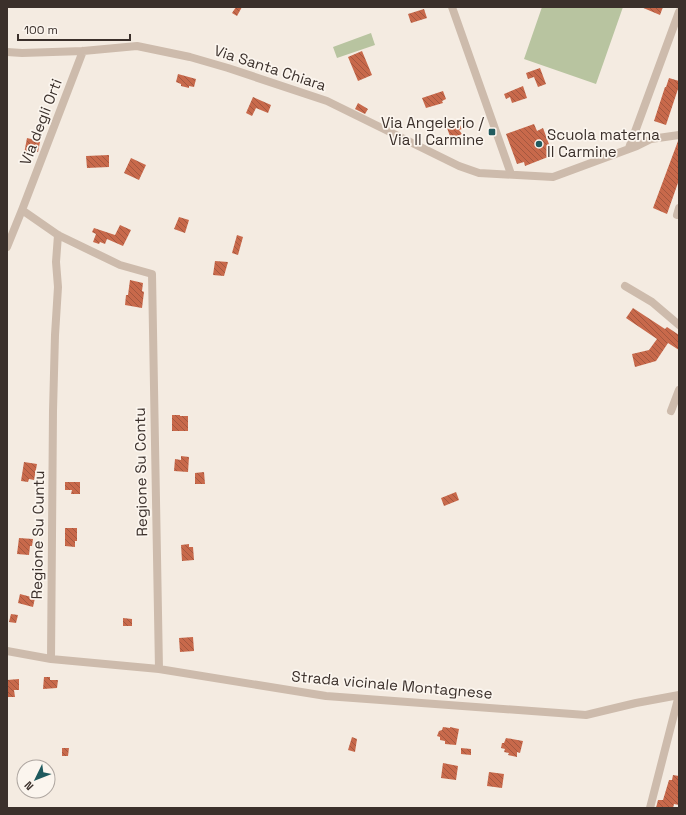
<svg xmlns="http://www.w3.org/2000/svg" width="686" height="815" font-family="'Space Grotesk',sans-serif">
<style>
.green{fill:#b8c4a0}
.building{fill:url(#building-back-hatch)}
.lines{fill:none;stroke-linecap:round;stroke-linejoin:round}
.street{stroke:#cdbbac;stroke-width:8}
.poi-dot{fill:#1f5a5e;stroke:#fbf5ee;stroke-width:1.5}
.labels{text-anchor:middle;stroke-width:3.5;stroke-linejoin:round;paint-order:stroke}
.street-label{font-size:15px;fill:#3b302b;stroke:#fbf5ee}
.poi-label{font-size:15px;fill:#3b302b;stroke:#fbf5ee;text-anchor:end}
</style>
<defs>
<pattern id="building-back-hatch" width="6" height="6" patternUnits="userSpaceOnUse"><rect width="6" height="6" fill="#c8694b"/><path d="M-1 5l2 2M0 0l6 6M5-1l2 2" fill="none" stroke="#a4573f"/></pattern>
</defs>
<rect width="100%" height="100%" fill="#f4ebe1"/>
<path class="green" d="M542,7H623L596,84L524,59Z
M371,33L375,45L337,58L333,47Z"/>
<path class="building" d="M236,7H242L237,16L232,13Z
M641,7H663L660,15Z
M424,9L427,18L411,23L408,14Z
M362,51L372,75L358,81L348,57Z
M540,68L546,84L538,87L534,77L528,79L526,73Z
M178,74L196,79L194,87L189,86V88L181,86V84L176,82Z
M669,78L679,81V86L666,125L654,121L665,87H666Z
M523,86L527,98L512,103L510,97L506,99L504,94Z
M443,91L446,99L442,101L443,103L426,108L422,98Z
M253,97L271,105L268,113L256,108L252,116L246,113Z
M358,103L368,109L365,114L355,109Z
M459,123L462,129L459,130L462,134L451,139L447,128Z
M534,124L537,131L543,128L553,155L525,166L524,162L517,164L506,134Z
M27,138L35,140V141L40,142L38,152L34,151L33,156L24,154Z
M678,141H679V180L667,214L653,208Z
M109,155V167L87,168L86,156Z
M131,158L146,165L139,180L124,173Z
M179,217L189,220L185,233L174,229Z
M120,225L131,230L123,246L107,239L105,244L100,242L99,244L93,242L96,234L92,232L94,228L115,235Z
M237,235L243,237L238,255L232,253Z
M215,261L228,262L224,276L213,275Z
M130,280L143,283L142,291L144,292L142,308L125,305L126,295H128Z
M633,308L665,329L667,327L679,335V350L668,343L656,361L635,367L632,354L649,350L657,339L626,318Z
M172,415H180V416H188V431H172Z
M181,456L189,457L188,472L174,471L175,459L181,460Z
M24,462L37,464L34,480L29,479L28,482L21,481Z
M204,472L205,484H195V473Z
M65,482H80V494H71L72,490H65Z
M456,492L459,500L444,506L441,498Z
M65,528H77V541H75V547L65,546Z
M19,538L33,539L32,546H30L29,555L17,554Z
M189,544V547H193L194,560L182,561L181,545Z
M20,594L35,598L33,607L18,603Z
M11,614L18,615L16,623L9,622Z
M123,618L132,619V626H123Z
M193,637L194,651L180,652L179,638Z
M44,677H50V680H58L57,688L43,689Z
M19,679V690H14L15,697H7V680Z
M443,727L450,728V727L459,729L456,745L445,744V741L440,740V737L437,736L439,731L442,730Z
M352,737L357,739L355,752L348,750Z
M506,738L523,741L520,753L517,752V757L508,755L509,753L504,752L505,749L501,748L502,743H504Z
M62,748H69L68,756H62Z
M461,748L471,749V755L461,754Z
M443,763L458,766L456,780L441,778Z
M489,772L504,774L502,788L487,786Z
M673,775L679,776V805L674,804L673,808H656L658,800H663L669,780H672Z"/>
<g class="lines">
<path class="street" d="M452,7L511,174
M7,52L22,53L83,51L137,46L190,57L228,68L327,101L459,166L479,173L553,177L637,146L651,139L679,135
M629,148L679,12
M22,210L58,235L120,265L152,274L159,669
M677,215L679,208
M7,247L22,210L83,51
M625,286L652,302L679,325
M671,411L679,390
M7,651L51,659L159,669L326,696L586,715L636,703L679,695
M51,659L53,411L55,335L58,287L56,262L58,235
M650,808L679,695"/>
</g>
<g class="poi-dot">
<rect x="488" y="128" width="8" height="8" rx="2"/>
<circle cx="539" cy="144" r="4"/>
</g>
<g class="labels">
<g class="street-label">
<text transform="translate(270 68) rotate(18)" y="5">Via Santa Chiara</text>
<text transform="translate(41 122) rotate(-69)" y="5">Via degli Orti</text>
<text transform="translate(141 472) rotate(-91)" y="5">Regione Su Contu</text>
<text transform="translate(38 535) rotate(-89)" y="5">Regione Su Cuntu</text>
<text transform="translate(392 685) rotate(5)" y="5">Strada vicinale Montagnese</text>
</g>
<g class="poi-label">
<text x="484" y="128">Via Angelerio /<tspan x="484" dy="17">Via Il Carmine</tspan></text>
<text x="547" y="140" text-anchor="start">Scuola materna<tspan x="547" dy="17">Il Carmine</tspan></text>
</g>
</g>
<rect width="686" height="815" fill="none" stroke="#3b302b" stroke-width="16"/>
<g transform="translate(36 779) rotate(227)"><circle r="19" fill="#fbf5ee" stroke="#aea6a0"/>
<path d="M0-3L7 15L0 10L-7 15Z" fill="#1f5a5e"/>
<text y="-6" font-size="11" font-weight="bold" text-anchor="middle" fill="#3b302b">N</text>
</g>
<path d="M18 34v6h112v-6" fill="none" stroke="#3b302b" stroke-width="2"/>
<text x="24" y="34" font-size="12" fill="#3b302b" stroke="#fbf5ee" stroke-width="3" paint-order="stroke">100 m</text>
</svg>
